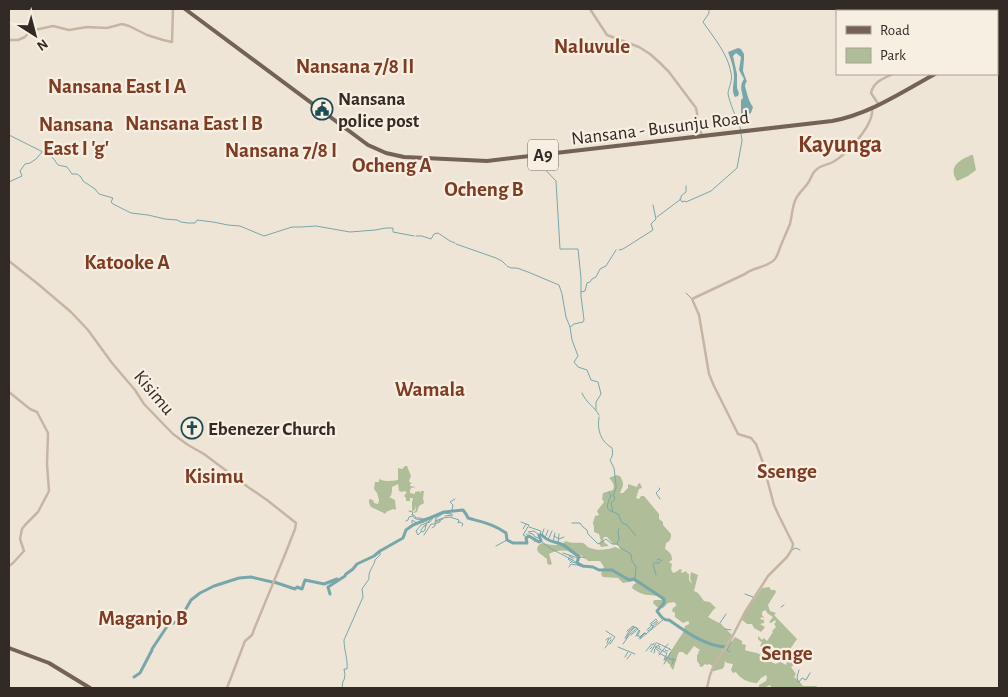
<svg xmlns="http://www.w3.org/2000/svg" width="1008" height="697" font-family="'Alegreya Sans',sans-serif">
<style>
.green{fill:#afbd98}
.water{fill:#78a7ab}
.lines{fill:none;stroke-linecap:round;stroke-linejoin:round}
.stream{stroke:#78a7ab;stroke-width:1}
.river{stroke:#78a7ab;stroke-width:3}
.tertiary{stroke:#c7b5a4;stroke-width:2.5}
.primary{stroke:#746257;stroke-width:4}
.labels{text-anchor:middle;stroke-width:4.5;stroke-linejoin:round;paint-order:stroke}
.shield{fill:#f8efe3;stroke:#6d655e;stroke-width:1}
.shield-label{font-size:18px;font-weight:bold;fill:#322a25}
.poi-label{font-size:19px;font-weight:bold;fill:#322a25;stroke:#f8efe3;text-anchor:start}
.street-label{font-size:19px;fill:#322a25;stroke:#f8efe3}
.quarter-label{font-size:21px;font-weight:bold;fill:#7e3c22;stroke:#f8efe3}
.district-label{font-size:24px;font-weight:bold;fill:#7e3c22;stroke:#f8efe3}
</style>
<rect width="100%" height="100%" fill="#efe5d7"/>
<path class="green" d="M971,155H973L976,170L968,176L957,181C948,167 958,161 971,155Z
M405,466H407L411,476L409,481L412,484H410V486L416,487L411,488L410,490V493L415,494V492L419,491L421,493V491H424L423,498L424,503L419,506L417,512L414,513V512L416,510V506L415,510L412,511V502L413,498H410V501H406V498L404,496L407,492L403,491L402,492L399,491L398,484L392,487V491L391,496L389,497L395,500L396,510L393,509L386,512V514L371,507L369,503V499L373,500L374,503L378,504L379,500L377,493L374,489L375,482H379V479C385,482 392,481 398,480V468L402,469Z
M616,475L620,476C625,485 623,485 620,493H623L628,488V484L637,487L638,484L640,483L642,488L639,489L636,498L639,499L641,496H644L659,514V519L663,522V525L671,534C671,538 671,541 666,543L665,549C670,552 672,554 672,560L669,562L672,564L671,569L673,573L676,572L680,569L682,570L681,572L682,573L686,571L687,573L689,574V580L692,584L690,578L691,572L698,575L694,591L698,593L704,601L710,602L716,608L714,609L708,617L719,623H720L732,635L713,666L709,664L707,665L705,664L702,667L699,666L700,665L697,661V655L699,653L698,652L700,650L694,646L687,655L685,654L683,652H679C676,658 676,663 673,670L670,666V664L667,663L668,662L664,660L665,656L667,657L684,631L685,626L689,624V622L688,621L683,623L675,617V613L672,611L673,608L676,606V604L674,602L668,603L663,608L657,607L653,603L654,600H662C657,593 651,597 643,594C639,593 635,590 632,588L633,585L636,583L634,581L623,583L618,578L603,577L601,574L604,567L600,561H588C580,551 560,547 549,554L552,564L549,565L547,563V559L538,552L537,549C540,539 546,545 554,545C559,545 562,544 566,541C572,544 577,542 583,543C585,544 587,547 590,548C597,551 608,550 615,547L620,549L619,545L613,544L607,537H604L603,540L605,543L608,545V546L601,547L599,543L601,541L599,534L594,532V527L593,523L595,516L599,515L597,511L604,502L602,499L603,493L613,490C615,485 613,482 609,478Z
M769,587L771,590H775L776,592L768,605L770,611L776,613L774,615L797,639L786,655L772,646L769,651L760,646L762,642L760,641L758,639V636L762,640L764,638L767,641L773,632L772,631L776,627L774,624L776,622L775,620L771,623L769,622L773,617L767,613V612L765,610L762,612V615L765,619L762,617L760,619L764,620V623L760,624L765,627L761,632L754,628L752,624H747L741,619L762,588Z
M735,637L742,641V644L746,645L745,650C750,652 757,652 761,655L759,657L762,659L763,657L766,658L765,660H767L769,662H771L776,664L777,663L781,662L786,665L787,662L792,663L794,665L791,667L796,674L794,677L799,681L803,686H816L819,688H772L770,685L766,687H759V685L766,681L767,677L766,675L761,678L757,683C749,683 740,679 736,672L733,673L731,670L733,664L727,663L725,661L724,667L722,669L717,670L715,671H712L715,664Z"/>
<path class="water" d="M738,48L741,49L744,54V59L743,71L747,82H746L745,86C747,93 748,100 753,107L751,113L746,115L745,119L741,117V100L743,98C742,91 739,86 744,79L739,70L741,57L736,53L733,56L737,74V88L739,93L738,96L735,97C731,90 734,85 734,77C734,68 731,60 728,52Z"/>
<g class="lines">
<path class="stream" d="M709,9V13L703,22C714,38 728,54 731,73C733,80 729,86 728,93C728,99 738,122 741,130
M9,135L47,154L53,158L58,165L67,167L72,174H77L81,177L83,181L95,189L99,194L113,198L111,202L113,204L131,213L148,215L165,219L177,220L181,222L188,223H195L197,220L213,222L228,225L240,226L264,236L292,227H301L316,226L350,232L375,230L386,228H393V232L414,236
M536,160L556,181L560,249H578L581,278V296L584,320L583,322L574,324L570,327
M9,182L22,176L20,171L25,164L30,163L36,159L42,152
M680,199L682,202L685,201L686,202L711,191L737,168L742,141L741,134
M657,217L681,199V196L686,192V186
M416,236H422L431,239L434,234L438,233L450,241L455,243
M456,244L496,258L502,261L506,265
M619,250L623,249L653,230L651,224L656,219L653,205
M507,266L511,268H517L528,272L559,285L562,294L566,317L570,327L572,340L578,356L574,362L578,367L587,370L591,380L598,382L601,394L596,402V410
M581,292L585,291L587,283L590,282L592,279L596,277L600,269L606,266L616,250
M686,293L691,298
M582,393C586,403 595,407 599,415
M599,417C597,429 600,441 612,448C613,452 613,456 610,460L614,468L616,485V488L613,496
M659,488L660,489L656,493L660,499
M609,492L611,495C609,501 604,509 611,511C613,512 616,513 618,514L622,523L627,525L636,536
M455,499L450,502L453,505L452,510L455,511
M409,511L413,512L412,515H414L416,518H420L423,519L427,518
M613,512L611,503L615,499L614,496
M445,516L452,515V516
M436,518L444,513L452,514V515
M406,521L408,520L409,517L412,516L416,519L424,520
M435,521L443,518L450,517L459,520L458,523L460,522L463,524L462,526
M426,522H428L433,517
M436,522L443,519
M521,522L529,525L523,535L527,537
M412,523V520L417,523
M419,523L424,522
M572,523H580L583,527L587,530L588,534L597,543L599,544L606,539L612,544H617C621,549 626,551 631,554L632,561L636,567L635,580
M529,527L541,531L540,535
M432,528L435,526V524L440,522V520
M523,529L526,524
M421,530L424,526L427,525
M421,531L423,532L425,530L426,524
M422,531L418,535L416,531L421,525L430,522L433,518L432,517
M528,532L534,531L539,535
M529,533L533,534L535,537L539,538
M526,534L529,536
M424,535L431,524H435L436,518
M542,535L544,529
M554,536L559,539L564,537
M545,538L548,530
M533,540L534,539
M548,540L552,531
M541,541C551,551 566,555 577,563
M534,542L536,540
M553,542L555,533
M558,544L559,534
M617,544L619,539L618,532L619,529
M496,546L507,540
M792,550L796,548L800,550
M569,551L578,557V558L582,557L585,558
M563,553L578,558V560
M569,556L573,558V559
M572,560L569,558L568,559L572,562L576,563
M657,560L660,559
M577,562L583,565
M570,563L572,561
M654,563H658L662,560
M577,564V565L583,567H584
M653,564L656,575
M569,567L571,564L576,565
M745,594L753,597
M781,607L784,605
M720,623L726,614
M650,624L656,619L657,620
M651,625L657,621
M653,626L658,622
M725,629L731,630
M647,630L652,625L653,627
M606,631L615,637L610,644
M627,631L633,626L634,627
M648,631L653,627
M628,632L634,627H635
M631,635L638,629
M636,636L639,630L640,631L637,636H640
M625,638L628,633
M639,638L644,633H645
M640,638L645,633L646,634
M610,639L611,637
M626,639L629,633L635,627L637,628
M640,639L664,619
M606,640L608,638
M607,643L609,638
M657,643L670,649
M623,644L630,634L637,628L638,629
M651,644L653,645L654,643
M659,645L656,647L663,651
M656,646L655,648L660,652
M659,646L660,648
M618,647L635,654
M605,648L611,640
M650,649L652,647
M654,649L655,650L654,653
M669,649L671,650
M665,650L668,651
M646,651L651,645
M663,651L667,653L664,660
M769,651H770L771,650H770
M651,652L656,643
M730,652L727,650L731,642
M659,653L670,659L676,660
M659,655L668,644
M625,657L628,652
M668,657L671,652
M627,659L631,654
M664,664L667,658
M672,664L673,663V658
M798,681L797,677L799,670
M799,682L802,678L806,680L810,673
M342,688L343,681L344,680L345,675L344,669H347C348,659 344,650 344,640L363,597L362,589L369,579C368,570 374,567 375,560L380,555V551"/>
<path class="river" d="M274,582L295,589L297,587L302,589L305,580L324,584L337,579
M330,594L328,587L345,576L346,574L353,569L357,564L374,556L380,551L403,538L406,530L413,525L444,512L463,510L466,514L468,518C481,522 494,524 506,533L507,540L513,543H527L526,538L529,536L539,542L541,541L539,535H542C547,542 554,541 561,544C568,547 573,553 579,556L577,563L583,566L593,567L599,570H612L629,580L634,579L664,599V603L657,611C660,615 663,621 669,620C686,632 704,645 725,647
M152,649L168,625L179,621L191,600L200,593L214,586L239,578L251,577L272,582
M134,677L140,673L152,650"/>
<path class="tertiary" d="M590,9L607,35L639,47L650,54L659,62L669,72L696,108L697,113V121L702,136
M925,11V9
M9,40H18L25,37L30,31L53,26L69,30L87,27L107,28L122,24L129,26L147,35L163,40L172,42L173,9
M879,105L871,93C873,82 884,78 893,74
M9,261L38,284L71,312L88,330L112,363L135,390L144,404L173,434L188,445L204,454L248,487L267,500L296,523L295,529L286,552L255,627L252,635L245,641L227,688
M9,392L30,409L37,412L48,433L47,464L49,491L38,512L25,525L22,529L20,539L24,551L13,563L9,566
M707,688L710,675L714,665L730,641L745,612L768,576L787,557L792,549L793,544L779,516L774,505L762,460L756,444L751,438L738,434L714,386L709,374L699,315L692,299L745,274C753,267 767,268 775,259C778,255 779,250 781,245C784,238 787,231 790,224C792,216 792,208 795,201C797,194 804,189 808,183C811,179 812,173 816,170C820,165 828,165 833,162C847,154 874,125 872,109"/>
<path class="primary" d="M185,9L368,145L386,153L404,157L487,161L832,121C870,114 902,92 935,74
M997,40L999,38
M9,648L49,663L90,688"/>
</g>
<defs>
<g id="civic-ring" transform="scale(1.125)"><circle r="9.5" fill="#f8efe3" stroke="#1d4c52" stroke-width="1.5"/><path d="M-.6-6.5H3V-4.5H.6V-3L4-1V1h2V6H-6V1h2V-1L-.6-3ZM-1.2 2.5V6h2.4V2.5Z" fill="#1d4c52"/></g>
<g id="church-ring" transform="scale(1.125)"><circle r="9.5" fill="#f8efe3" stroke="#1d4c52" stroke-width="1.5"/><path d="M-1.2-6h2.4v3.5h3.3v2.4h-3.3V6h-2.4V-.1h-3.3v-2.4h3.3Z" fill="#1d4c52"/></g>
</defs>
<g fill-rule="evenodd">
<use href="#civic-ring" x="322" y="109"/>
<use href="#church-ring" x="192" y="428"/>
</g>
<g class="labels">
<rect class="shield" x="528" y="139.5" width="30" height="31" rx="4"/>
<g class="shield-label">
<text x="543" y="161">A9</text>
</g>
<g class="poi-label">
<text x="338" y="105">Nansana<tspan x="338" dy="22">police post</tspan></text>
<text x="208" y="435">Ebenezer Church</text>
</g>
<g class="street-label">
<text transform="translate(660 127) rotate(-7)" y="7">Nansana - Busunju Road</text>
<text transform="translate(155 392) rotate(50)" y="7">Kisimu</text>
</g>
<g class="quarter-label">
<text x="592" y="53">Naluvule</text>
<text x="355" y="73">Nansana 7/8 II</text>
<text x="117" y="93">Nansana East I A</text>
<text x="194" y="130">Nansana East I B</text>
<text x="76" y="131">Nansana<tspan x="76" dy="24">East I 'g'</tspan></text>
<text x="281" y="157">Nansana 7/8 I</text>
<text x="392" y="172">Ocheng A</text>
<text x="484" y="196">Ocheng B</text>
<text x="127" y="269">Katooke A</text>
<text x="430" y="396">Wamala</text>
<text x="787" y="478">Ssenge</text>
<text x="214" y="483">Kisimu</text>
<text x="143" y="625">Maganjo B</text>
<text x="787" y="660">Senge</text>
</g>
<g class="district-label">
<text x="840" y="152">Kayunga</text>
</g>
</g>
<rect width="1008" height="697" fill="none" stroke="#322a25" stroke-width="20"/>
<rect x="836" y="10" width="162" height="65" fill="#f8efe3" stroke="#a9a097"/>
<rect x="846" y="26" width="25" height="8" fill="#746257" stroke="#a9a097"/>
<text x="880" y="35" font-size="15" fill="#322a25">Road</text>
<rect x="846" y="48" width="25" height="15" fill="#afbd98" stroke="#a9a097"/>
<text x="880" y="60" font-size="15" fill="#322a25">Park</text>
<g transform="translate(35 35) rotate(144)" stroke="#f8efe3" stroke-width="4" paint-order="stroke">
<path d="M0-4L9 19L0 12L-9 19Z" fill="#322a25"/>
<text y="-8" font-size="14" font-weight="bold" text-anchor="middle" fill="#322a25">N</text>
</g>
</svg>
